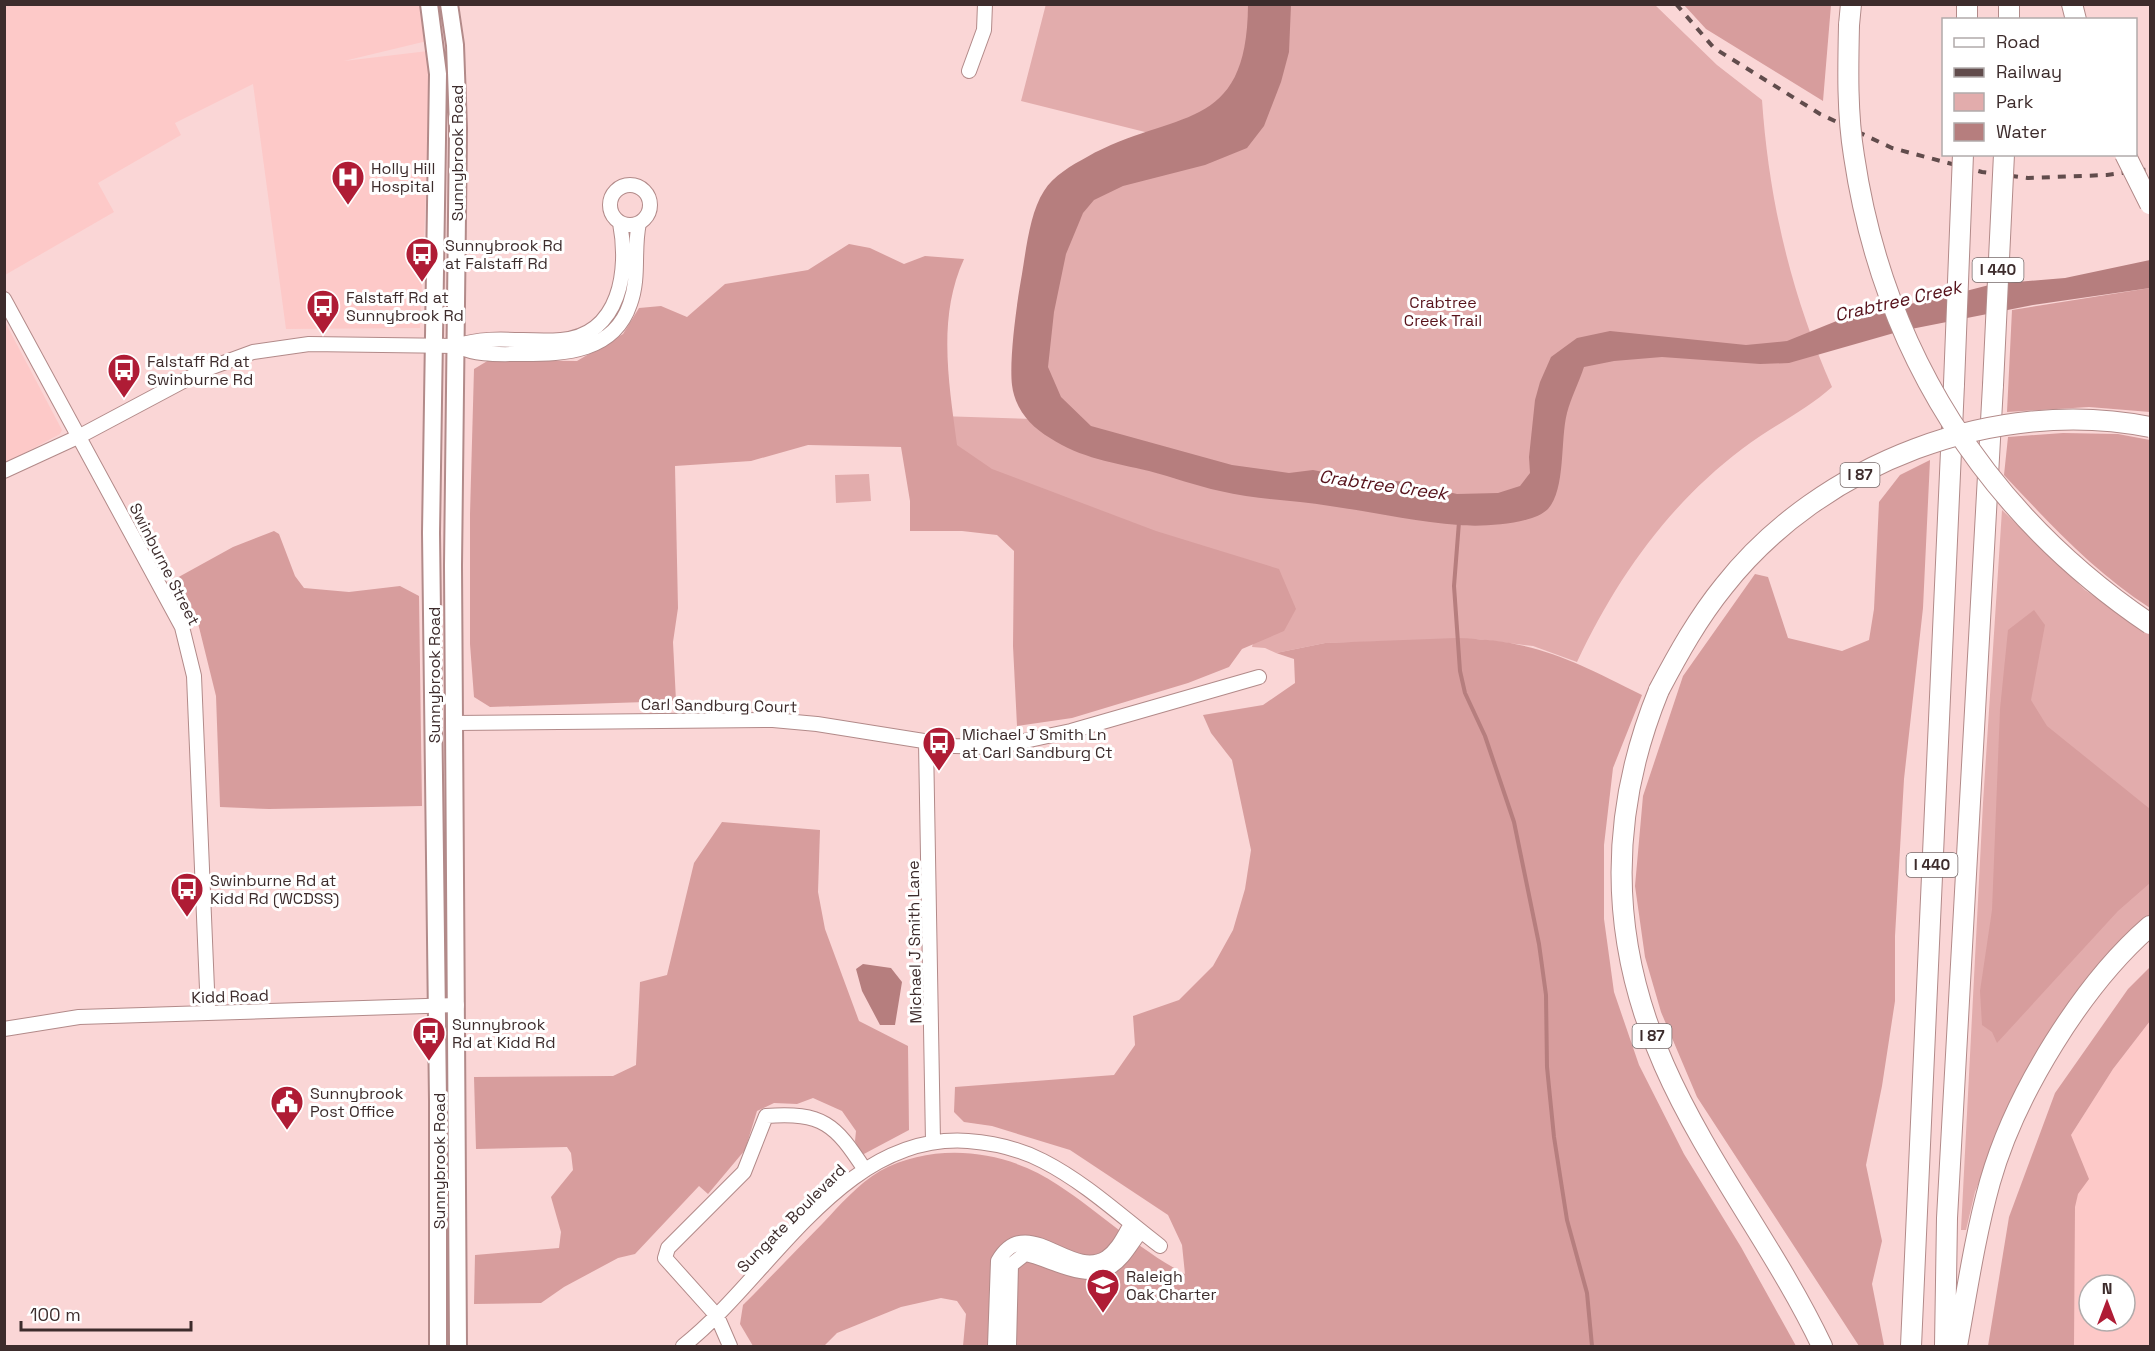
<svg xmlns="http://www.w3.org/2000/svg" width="2155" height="1351" font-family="'Space Grotesk',sans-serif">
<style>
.built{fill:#fdc9c8;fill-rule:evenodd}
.green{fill:#e2acac}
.forest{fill:#d79d9d}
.water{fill:#b67e7e}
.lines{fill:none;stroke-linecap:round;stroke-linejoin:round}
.stream{stroke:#b67e7e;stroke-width:4}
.minor-casing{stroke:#b28a89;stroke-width:16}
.major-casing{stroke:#b28a89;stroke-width:20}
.highway-casing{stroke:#b28a89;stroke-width:22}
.minor{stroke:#fff;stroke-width:14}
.major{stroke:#fff;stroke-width:16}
.highway{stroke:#fff;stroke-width:20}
.rail{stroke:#614c4c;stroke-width:4;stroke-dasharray:8 8;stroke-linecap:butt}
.highway-bridge-casing{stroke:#b28a89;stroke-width:22;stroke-linecap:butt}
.highway-bridge{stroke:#fff;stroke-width:20}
.labels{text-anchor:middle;stroke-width:6;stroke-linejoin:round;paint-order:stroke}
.shield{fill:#fff;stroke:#776b6b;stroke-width:1.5}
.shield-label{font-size:15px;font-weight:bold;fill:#3d2c2c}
.street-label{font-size:16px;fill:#3d2c2c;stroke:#fff}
.poi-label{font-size:16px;fill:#3d2c2c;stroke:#fff;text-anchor:start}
.park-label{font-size:16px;fill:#58131b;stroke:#fff}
.water-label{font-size:18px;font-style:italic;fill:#551019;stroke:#fff}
</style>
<rect width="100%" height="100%" fill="#fad6d6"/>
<path class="built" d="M5,5H421L427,41L344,61L428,51L431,79L420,328L286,329L253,84L175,123L181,135L98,183L114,212L5,275Z
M4,320L62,430L60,434L4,464Z
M2150,1021V1346H2017L2071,1135L2113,1069ZM2089,1285H2125V1321H2089Z"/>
<path class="green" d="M1046,4L1655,5L1717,65L1762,100C1769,201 1791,294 1832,387C1805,411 1771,427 1742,449C1668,505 1616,579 1577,662L1533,646L1477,639L1325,643L1276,653L1265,648L1252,647L1267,585L955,472L939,416L1036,419L1040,217L1185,142L1021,101Z
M869,474L871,501L836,503L835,475Z
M2002,510L2085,590L2150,634V915L2114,946L2054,1026L2006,1116L1975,1192L1966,1230H1961L1983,803Z"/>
<path class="forest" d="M1684,5H1831L1823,101L1706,29Z
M849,244L870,248L904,264L925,256L964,259C937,318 949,383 957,445L992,469L1156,531L1279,569L1296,609L1284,631L1242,649L1229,667L1188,683L1072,718L1017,726L1013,646L1014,551L997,535L962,531H910V501L901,447L808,445L751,461L675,466L678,608L673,642L676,701L490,707L474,697L470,644V514L474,369L489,360L577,361L623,334L639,308L661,306L687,317L725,284L808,270Z
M2150,288V412L2089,407L2007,412L2012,310Z
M2063,433L2118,434L2150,440V608C2094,572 2049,523 2004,475L2008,437Z
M1930,460L1923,608L1904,779L1895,936V1001L1882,1086L1866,1165L1882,1241L1872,1284L1884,1345L1859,1346L1697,1097L1661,1012L1645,957L1635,886L1643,796L1683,676L1755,574L1768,577L1788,638L1842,651L1869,640L1874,609L1879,502L1900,475Z
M274,531L279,534L295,576L304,588L349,592L400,586L419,596L422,806L269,809L220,807L216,696L196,615L175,579L233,547Z
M2034,610L2045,625L2031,700L2047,726L2150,809V883L2118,911L1997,1043L1992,1032L1982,1025L1980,991L1992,910L2000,709L2008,630Z
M1456,638C1535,640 1573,660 1642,695L1613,768L1604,845V919L1614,992L1639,1065L1684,1154L1741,1247L1796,1346H963L966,1314L957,1301L941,1298L901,1307L837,1333L824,1346H753L740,1324L743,1305C770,1278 796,1250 823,1223C840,1205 858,1184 880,1171C936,1141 1007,1150 1058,1185C1101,1213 1139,1250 1185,1274L1182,1245L1168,1215L1070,1150L992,1126L964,1122L954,1112L955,1087L1114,1075L1135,1045L1133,1016L1179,1000L1213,966L1233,930L1245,889L1251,850L1232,760L1211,733L1203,715L1263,705L1295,683L1294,659L1276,653L1325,643Z
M722,822L820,830L818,892L825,929L859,1021L908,1046L909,1130L862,1155L855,1141L856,1131L842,1111L813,1098L797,1104L774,1103L757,1111L745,1150L708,1194L699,1186L635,1254L618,1258L564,1287L541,1303L474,1304L475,1255L559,1248L561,1232L551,1197L573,1170L571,1153L567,1147L476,1149L474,1077L613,1076L636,1065L640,982L667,975L694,863Z
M2150,967V1021L2113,1069L2071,1135L2089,1179L2078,1194L2075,1207L2074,1346H1988L2009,1217L2055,1093L2128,989Z"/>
<path class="water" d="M1248,5H1291L1289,52L1281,82L1264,126L1247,148L1205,165L1123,186L1094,200L1083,213L1066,254L1054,312L1048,367L1061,397L1091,426L1232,465L1289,473L1313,470L1345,476L1406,482L1457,494L1498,493L1520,486L1530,473L1529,457L1535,400L1540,382L1551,357L1577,338L1610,331L1746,345L1787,341L1849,316L1935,299L1993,284L2065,278L2150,260V288L2033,305L1901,331L1789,363L1760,364L1662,357L1614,361L1584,367C1579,382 1571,398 1567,413C1560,440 1566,489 1548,509C1532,525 1481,527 1459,525C1416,522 1373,512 1330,506C1294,500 1256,500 1220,491C1196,486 1173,477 1149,471C1115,463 1080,458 1050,438C1030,426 1015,409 1012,385C1009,359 1017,301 1022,274C1026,250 1030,212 1044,191C1053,176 1072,165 1087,157C1174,108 1247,136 1248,5Z
M863,964L891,968L902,982L895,1025H880L862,991L856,969Z"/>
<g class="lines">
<path class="stream" d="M1459,522L1454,586L1460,671L1465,693L1485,736L1514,822L1539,944L1546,995L1547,1067L1554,1137L1567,1220L1587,1293L1592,1346"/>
<g class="minor-casing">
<path id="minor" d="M969,71L984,30L985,4
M610 205a20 20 0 1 1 40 0a20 20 0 1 1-40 0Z
M4,299L182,627L194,676L208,1013
M456,346C480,356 497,354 523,354C565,354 614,352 630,304C640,277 633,250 639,223
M4,471L80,436L204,370L253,352L309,344L456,346C492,334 525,343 561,340C621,335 629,269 620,223
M455,723L773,720L817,724L955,746L996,747L1071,731L1259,677
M926,742L933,1142
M4,1029L79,1017L457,1005
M683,1346C770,1278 842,1132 968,1141C994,1143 1020,1149 1043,1161C1086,1183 1122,1217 1160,1246
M730,1346L717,1316L665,1258L668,1248L744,1172L766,1116C823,1112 835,1124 865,1170
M995,1346L998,1261C1027,1211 1070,1280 1106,1258C1118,1250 1124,1236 1131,1224
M1009,1346L1011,1265L1025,1254C1051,1259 1084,1282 1110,1267C1123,1260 1132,1242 1141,1231"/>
</g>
<g class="major-casing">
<path id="major" d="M429,4L438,74L431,533L438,1101V1346
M449,4L455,45L458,128L453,566L458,1346"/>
</g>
<g class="highway-casing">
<path id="highway" d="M2072,4L2076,20
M1967,20V4
M2009,20V4
M1849,25L1851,4
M1659,690C1608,815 1609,941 1664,1065C1707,1163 1776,1249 1822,1346
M1911,1346L1954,384
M1945,1346L1947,1218L1993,385
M1957,1346C1967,1291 1975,1236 1990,1182C2015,1094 2082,985 2150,926"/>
</g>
<use href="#minor" class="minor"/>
<use href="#major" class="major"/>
<use href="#highway" class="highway"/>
<path class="rail" d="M1676,4L1714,48L1820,114L1892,148L1982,172L2028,178L2107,175L2150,169"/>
<g class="highway-bridge-casing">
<path id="highway-bridge" d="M1849,25C1848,69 1847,113 1854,156C1883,352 1986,513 2150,624
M2125,154L2150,204
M1954,384L1963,154
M1993,385L2004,154
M1659,690C1678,654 1698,618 1724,586C1821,463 1996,396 2150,427"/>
</g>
<use href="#highway-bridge" class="highway-bridge"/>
</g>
<defs>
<g id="hospital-pin" transform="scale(1.725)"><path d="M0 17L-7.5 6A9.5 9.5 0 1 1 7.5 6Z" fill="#af1c35" stroke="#fff"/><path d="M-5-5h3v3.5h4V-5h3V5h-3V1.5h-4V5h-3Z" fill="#fff"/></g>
<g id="bus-pin" transform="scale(1.725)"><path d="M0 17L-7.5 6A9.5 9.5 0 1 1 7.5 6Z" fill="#af1c35" stroke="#fff"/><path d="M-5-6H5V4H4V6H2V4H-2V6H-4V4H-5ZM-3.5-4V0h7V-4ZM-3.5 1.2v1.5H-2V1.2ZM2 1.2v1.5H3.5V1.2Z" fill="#fff"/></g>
<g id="civic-pin" transform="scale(1.725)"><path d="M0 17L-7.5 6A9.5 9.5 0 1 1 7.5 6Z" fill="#af1c35" stroke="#fff"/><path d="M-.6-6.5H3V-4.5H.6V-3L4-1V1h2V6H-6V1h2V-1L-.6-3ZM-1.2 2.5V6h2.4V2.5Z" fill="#fff"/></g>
<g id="school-pin" transform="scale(1.725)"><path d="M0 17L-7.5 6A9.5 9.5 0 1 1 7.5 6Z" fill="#af1c35" stroke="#fff"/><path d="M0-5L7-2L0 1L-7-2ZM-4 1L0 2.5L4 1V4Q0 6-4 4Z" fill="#fff"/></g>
</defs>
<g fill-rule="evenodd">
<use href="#hospital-pin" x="348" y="177"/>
<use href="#bus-pin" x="422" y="254"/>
<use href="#bus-pin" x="323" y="306"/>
<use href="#bus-pin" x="124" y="370"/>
<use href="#bus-pin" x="939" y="743"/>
<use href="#bus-pin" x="187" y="889"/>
<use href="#bus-pin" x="429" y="1033"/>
<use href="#civic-pin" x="287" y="1102"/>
<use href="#school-pin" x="1103" y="1285"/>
</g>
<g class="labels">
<g class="shield">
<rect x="1972.5" y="258" width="51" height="24" rx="4.5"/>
<rect x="1840.5" y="463" width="39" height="24" rx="4.5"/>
<rect x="1906.5" y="853" width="51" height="24" rx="4.5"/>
<rect x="1632.5" y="1024" width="39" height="24" rx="4.5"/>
</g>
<g class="shield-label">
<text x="1998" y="275">I 440</text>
<text x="1860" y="480">I 87</text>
<text x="1932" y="870">I 440</text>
<text x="1652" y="1041">I 87</text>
</g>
<g class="street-label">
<text transform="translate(457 153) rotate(-90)" y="6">Sunnybrook Road</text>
<text transform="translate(165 564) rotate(63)" y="6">Swinburne Street</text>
<text transform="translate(434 675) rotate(-90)" y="6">Sunnybrook Road</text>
<text transform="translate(719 705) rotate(1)" y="6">Carl Sandburg Court</text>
<text transform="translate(914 942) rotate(-91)" y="6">Michael J Smith Lane</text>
<text transform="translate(230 996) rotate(-2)" y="6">Kidd Road</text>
<text transform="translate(439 1161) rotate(-90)" y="6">Sunnybrook Road</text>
<text transform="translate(791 1218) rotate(-45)" y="6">Sungate Boulevard</text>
</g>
<g class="poi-label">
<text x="371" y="174">Holly Hill<tspan x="371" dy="18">Hospital</tspan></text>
<text x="445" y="251">Sunnybrook Rd<tspan x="445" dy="18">at Falstaff Rd</tspan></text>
<text x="346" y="303">Falstaff Rd at<tspan x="346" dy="18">Sunnybrook Rd</tspan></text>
<text x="147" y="367">Falstaff Rd at<tspan x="147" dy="18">Swinburne Rd</tspan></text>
<text x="962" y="740">Michael J Smith Ln<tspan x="962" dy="18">at Carl Sandburg Ct</tspan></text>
<text x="210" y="886">Swinburne Rd at<tspan x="210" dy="18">Kidd Rd (WCDSS)</tspan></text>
<text x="452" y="1030">Sunnybrook<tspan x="452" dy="18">Rd at Kidd Rd</tspan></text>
<text x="310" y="1099">Sunnybrook<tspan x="310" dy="18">Post Office</tspan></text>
<text x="1126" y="1282">Raleigh<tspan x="1126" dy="18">Oak Charter</tspan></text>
</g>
<g class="park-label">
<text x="1443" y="308">Crabtree<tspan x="1443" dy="18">Creek Trail</tspan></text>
</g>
<g class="water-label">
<text transform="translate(1898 301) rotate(-13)" y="6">Crabtree Creek</text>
<text transform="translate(1383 485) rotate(8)" y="6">Crabtree Creek</text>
</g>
</g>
<rect width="2155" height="1351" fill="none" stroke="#3d2c2c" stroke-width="12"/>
<rect x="1942" y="18" width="195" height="138" fill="#ffffff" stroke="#b1abab" stroke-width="1.5"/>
<rect x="1954" y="38" width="30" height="9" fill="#ffffff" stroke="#b1abab" stroke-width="1.5"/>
<text x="1996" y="48" font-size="18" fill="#3d2c2c">Road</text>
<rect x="1954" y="68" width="30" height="9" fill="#614c4c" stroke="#b1abab" stroke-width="1.5"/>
<text x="1996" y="78" font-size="18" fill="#3d2c2c">Railway</text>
<rect x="1954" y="93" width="30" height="18" fill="#e2acac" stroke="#b1abab" stroke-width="1.5"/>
<text x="1996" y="108" font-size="18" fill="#3d2c2c">Park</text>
<rect x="1954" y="123" width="30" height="18" fill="#b67e7e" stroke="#b1abab" stroke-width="1.5"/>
<text x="1996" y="138" font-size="18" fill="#3d2c2c">Water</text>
<g transform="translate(2107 1303)"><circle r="28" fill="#ffffff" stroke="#b1abab" stroke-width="1.5"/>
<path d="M0-4.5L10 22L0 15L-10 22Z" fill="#af1c35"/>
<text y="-9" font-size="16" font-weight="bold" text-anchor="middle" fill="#3d2c2c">N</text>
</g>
<path d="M21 1321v9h170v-9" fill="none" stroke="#3d2c2c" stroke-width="3"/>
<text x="30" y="1321" font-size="18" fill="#3d2c2c" stroke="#ffffff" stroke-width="4.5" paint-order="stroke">100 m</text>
</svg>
